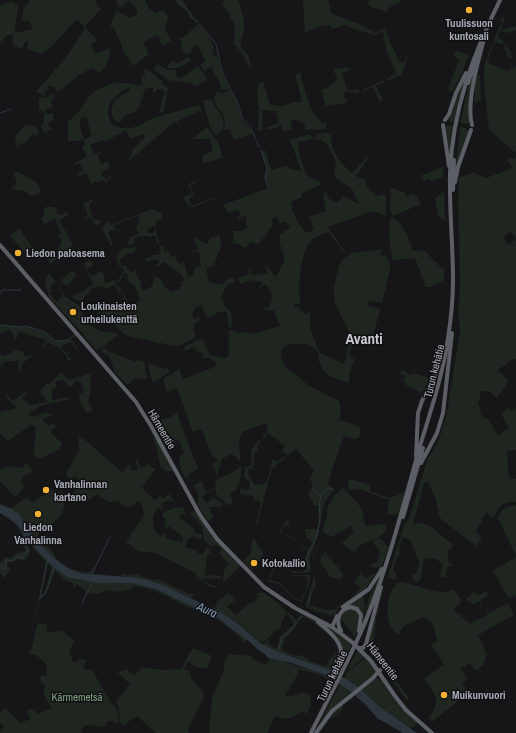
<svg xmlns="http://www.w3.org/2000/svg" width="516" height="733" font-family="'Archivo Narrow',sans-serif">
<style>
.green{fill:#1e261f;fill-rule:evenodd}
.water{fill:#2c353c}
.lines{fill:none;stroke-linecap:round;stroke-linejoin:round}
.stream{stroke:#2c353c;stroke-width:1}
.trunk{stroke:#5b5e65;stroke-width:4}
.poi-dot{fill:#f2b134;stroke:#111113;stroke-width:1.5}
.labels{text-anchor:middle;stroke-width:3;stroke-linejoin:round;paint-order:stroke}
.poi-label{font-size:11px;font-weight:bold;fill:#a8adb8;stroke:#111113;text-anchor:start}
.street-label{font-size:11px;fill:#a8adb8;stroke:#111113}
.park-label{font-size:11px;fill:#7fa381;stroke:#111113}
.water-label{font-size:12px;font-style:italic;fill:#7f9bb3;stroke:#111113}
.district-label{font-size:15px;font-weight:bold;fill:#c9ccd4;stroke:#111113}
</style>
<rect width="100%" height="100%" fill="#161618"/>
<path class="green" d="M30,0H96L95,2L101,9L85,26L93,36L94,35L97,41L91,44L95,54L110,48C111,57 106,66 100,73L92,68L79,75L60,90L58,93L55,87L47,85L49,89L44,92L45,98L53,94L55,96L51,102L53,106L45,110L46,114L53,113L54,120L47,124L52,129L44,134L41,126L44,121V112L42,110L39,111V99L43,97V95L41,93L36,92L67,56L85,28L78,20H76L51,47L42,54L27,49L28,41L25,42L22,48L15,47L12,42L13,34L6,36L0,43V6L12,1L18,6C18,16 14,25 15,33L33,29L29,21H22L23,10Z
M116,0H145L149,8L155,13L164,10L168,17L165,29L171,41L162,46L158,35L143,42L149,54L133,66L123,50L121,43L113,27L110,29L116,10L129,18L138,14L136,8L128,1L122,7L118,6Z
M175,0H183C186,6 192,16 197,20L199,19L197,23L190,17L187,11L179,6Z
M224,0H238C241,9 245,19 244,29C243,35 240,41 241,48C249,53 251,60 251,69L241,52L233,43C239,27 231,17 222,4L225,2Z
M303,0H328L332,14C342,17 367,26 375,33L384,28L399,61L404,63L407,55H408L404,70L400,76H398L387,81V79L396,73L386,49L383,31L375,35L353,29L346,25L332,29L330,25L319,27L305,33Z
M371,0H402L389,8L387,12L371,7L367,2Z
M502,16L504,17V22L501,23L503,30L516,26V30L510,33L500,31L498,38L503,40V43C508,46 511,52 512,58L508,59L509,57L506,56L507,51L504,50L506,45L494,42L489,57H487L501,23Z
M198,24C204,33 219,45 212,57L217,54L221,71L229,89L222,90L219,81L211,67L204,71L200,65L205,61L198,45L191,47L192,50L188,55L186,54L180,48L182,42L179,39L185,36Z
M457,51L469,55L460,78L451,93L448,89L459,60L454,55Z
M188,57L191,60C183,66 176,71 166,67L174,60L176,64Z
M486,59H489L488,63L507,71L516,66V153L489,130C487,107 481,82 486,59Z
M477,63L470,122L467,124L460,123L470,79Z
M157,64L168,70H176L177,78L183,77L198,66L207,78V79L197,86L191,83L168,80L154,70V68Z
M346,67L352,69L342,73L347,90H359V93L345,91L344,97L347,102C340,106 333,103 326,106L321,90L327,88L337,79L333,68L340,69Z
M144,68L150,71L163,82L162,84L169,89L167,92L164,112L159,113L164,94L163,89H156V92H153V88H147L145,89L139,108L134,112L125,115L120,123C110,120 110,108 115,101C119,96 126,93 131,90L129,87C115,95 101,106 112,124L120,128H131L138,126L153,118L200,105L202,110L178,121L181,127H180L177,122H174L130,160L129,159L131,156L133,148L140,144L139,142L145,138L143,134L130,139L126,130L122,132L119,135H115L113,138L104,142L103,140L90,145L94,154L100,152L101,153L97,155L102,164L107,161L110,167L103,171L101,175L107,179L110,175L111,177L106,181L108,188L104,180L93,183L92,185H90L91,183L86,173L79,176L78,174L83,170L79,163L75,165L74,163L87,157L82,148L85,145L83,140L91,136L87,117L81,118C78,125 82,131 84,139L77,141H68V122L80,110L91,94L99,89L114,82L142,85V74L145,77Z
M300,72L306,95L312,111L322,123H326V129L305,130V125L299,120H291V129L284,132L281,125L269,130L265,128L279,123L276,111L262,110L263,129L258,131L259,108L257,94L258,84L263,81L270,105L283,106L294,102H302L295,75Z
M467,73L455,122L450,121L447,118Z
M480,74L481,101L474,102L476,78Z
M384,80L385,82L376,86L383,100L380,102L373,87L362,92V90Z
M230,89L236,99L242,120L254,133L234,140L229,129L223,131C225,126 226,121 223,115C219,107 209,101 217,92H219L222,94Z
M211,99C216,111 233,123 217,135H215L210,127L203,101Z
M28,125L36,127L40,133L35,137L33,133L26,142L18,145L17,148L15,137L22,128Z
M449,125L454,126L449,167L445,126Z
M207,127L219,145L223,158L202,163L203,155L213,151L210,139H192Z
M460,127L465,128L469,131L455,173Z
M326,133L331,135C330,150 341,164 352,173L367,157L368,159L356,176L366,180L365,185L376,196L386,194V216L372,211L328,227L345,252L344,253L329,232C324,234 316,236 312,240C301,250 296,291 301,304H294L293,306L299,308L306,314L310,311V329L319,351L322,354L344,364L350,341L353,342L349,355L354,359L349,376V383C332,377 323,377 318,358L319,356L317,350L308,344H290L283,348L281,352V358L287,369L294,373L308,385L339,401L341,411L339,420L357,425C362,429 362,433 358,438L355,439L344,436L334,463L328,484L335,489L329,495L323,506L318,536L310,556V572L302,573H310H291L292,571L301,572L308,569L305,559L307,551L297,541L282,533H280L277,536L287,519L290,523L281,529L282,532L295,539L307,549L310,548L312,542L306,537L305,529H317L319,519L318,506L313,505L314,504L308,493C314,488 312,484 310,478L314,471L296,449L288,455L282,452L285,446L268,433L264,439L262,438L268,430L266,423L242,432C237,440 240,454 241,463L235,456L231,454L222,459L216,477V471L212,465L218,461L211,454L202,429L193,432L177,388L167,392L163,379L179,369L183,379L217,366L216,362L208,358H204L202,353L196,351L194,347L185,351L184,347L202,338L210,355L224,358L229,356V330L236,332L238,334H241V332L254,334L280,326L274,310L267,311L262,306V305L268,309C274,300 273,290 264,284L260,289H259L262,282L251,280L241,284L237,278L249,275V270L251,268V275L268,274L265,264L276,277L285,260L279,241L280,235L291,227L285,221L278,224L279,221L277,217L272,219L273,225L259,244L251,242L246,248H245L236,243H233V231H240L247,228L246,216H243L238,220L237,218L240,216L239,210L228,213L223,205L268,188L265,178L267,169L261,151L265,150L268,158L267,159L272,170L287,165L288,168L300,171L301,169L290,140L309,134L312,136L313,139L298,142L300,158L307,175L322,184L301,194L302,197L291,202L292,209L299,225H301L305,233L314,230L309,217L326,211L323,194L326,192L328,198L337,203L343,196L359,204L352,189L336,178L334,175L336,161L327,144L320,139L315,140L316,134Z
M516,157V238L510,231L503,238L509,245L516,239V359H513L498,370L509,381L497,398L489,391H481L478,405L480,406L481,415L489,420L498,435L509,428L501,414L509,408L511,411L516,408V450L507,451L509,479H516V502C504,500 498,508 493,518L487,512L481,520L482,522L475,531L482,539L476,546L441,519L438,514L439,513L435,497L428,482L424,483L413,524L423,523L430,526L453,545L451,549L447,550L449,564L452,563L453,565L447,567L446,577H441L440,573L443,566L442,563L435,559L424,558L421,577L418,583L414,581L412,574L416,573L420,564L410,539L402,538L399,549L400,554L397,557L393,570L396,573V579H392L388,577L404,525L409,519L428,458L438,442L446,418L458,344L460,330L458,312L460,285L458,202L459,177L475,172L476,174L486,178L513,168L507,160Z
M443,167V177L431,181L429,179L424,181L420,176Z
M16,171L36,182L41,189L39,194L31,196L25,191L12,189V187L17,184L14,174Z
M194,182L195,184L190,186L194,196L189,198L191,206L213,198L214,199L192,207H189L183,197L192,194L188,184Z
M391,188L404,192L406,197L414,193L421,204L393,216L390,211Z
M444,191L445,220L444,221L438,215L435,198Z
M92,200H93L89,206L93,219L102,221L96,226L89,216L84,219L83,218L88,214L83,203Z
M46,207H53L58,210L56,212L60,215L67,212L69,215L59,220L73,244L70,248L51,264L48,262L50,257L55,258L62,240L56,236L61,234L55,219L44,224L41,218L45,215L44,210H42Z
M152,209L163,214L160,221L158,220L155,226L157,227L155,228L153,226L148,229V233H153L155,230L157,231L156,233L159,242L161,243L157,244L155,236H139L134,238V244L128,245L130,237L139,234L136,227L134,228L140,222L138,216L114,225L115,229L121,231L120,232L113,230L108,232L113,246H111L102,228L108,221L111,225Z
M390,217C404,221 408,239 413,251L420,250L421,252L424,250L436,263H438L439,266L444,269V280L431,287H426L415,258L393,260L389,238Z
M19,228L34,250L28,256L10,236Z
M219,234L221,242V248C216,254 218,261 212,267L206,268L209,282L222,285L226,280L233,278L235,282C225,284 225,289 221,297L225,307L231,311L232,327H229L227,312H219L207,318L201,305L195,308L192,315L194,319L199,317L200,320L195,323L193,330L196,337L181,345L174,346L128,336L123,333L109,320L97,312L125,302L122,291L118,293L115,285L105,289L103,286L92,288L81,302L71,297L83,291L93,284C90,277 86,270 84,263L91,261L93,265L87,269L91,276L103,271L105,283L114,280C119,291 125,290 128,305L139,302L140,299L135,286L129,282L127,278L129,275L124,273L120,281L117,282V280L119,279L124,269L119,266L116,256L121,251V249L137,247L134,253C127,252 124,255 120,260L121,265L124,266L126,265L129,271L131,273L137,270L136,274L139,280H141V282L140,283L142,289L144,290L153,286L154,275C156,276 158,277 160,279C165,284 162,287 172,292L180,288L182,286L180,281L183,282L184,279L180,273L164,262L159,266H156L159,263L158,260L155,259L146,262L145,259L153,255H158L161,251L159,247L163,246L165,252L168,251L171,257L177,255L178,256L175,258L179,264L184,262L188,276L194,275V270L196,267H201L199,252H192L191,251L199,249L193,239L194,237L206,244L208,243L210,238Z
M382,249L381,255L387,257L390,265V270L382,303L369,301L368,306L380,309L371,345L370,346L351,336L334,301V287L339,265L344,258L353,253Z
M72,271L75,272L76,276L67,286L61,280Z
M49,273L56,282L53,284L50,288L52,291L49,293L57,302L62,296L58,285L64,296L80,306L84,319V321L81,323L82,325L89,324L100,331L119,334L118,335L103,347L100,348L97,350L90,344L84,335L49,297L45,282Z
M0,326H29L44,332L55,341H66L73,334H75L76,337H72L71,339L78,349H76L72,343L65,344L61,348L66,353L71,351V352L67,354L72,360L68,361C66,351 56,346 48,342L45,347L43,346L46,340L19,331L16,340L10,329L0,334Z
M105,348L108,351L136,362L137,360L145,362V371L148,379L136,378L127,385L115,372L109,356L100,351L101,349Z
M0,349L1,356H4L16,350L22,351L26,357L33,354V355L23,363L21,369L18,370L19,361H8L1,364L4,371L0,365Z
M148,363L165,369L167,367L170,372L153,383L149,370Z
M403,370L410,375L414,373L430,379L422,393L407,386L403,378L407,376L401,375V371Z
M61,373L69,380L89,374L91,376L90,397L88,400L92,411L86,412L80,401L79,394L84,392L81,382L75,381L73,386L69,387L64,380L56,381V388L52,390V400L70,397V399L39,406L36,410L30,411L29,415L34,417L45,412L53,415L42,419L48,426L53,423L56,427L51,431L52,434L62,443L60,449L39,459L36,457L33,452C35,447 36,431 35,426L31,425L8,441L0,434V412L17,408L6,397L7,395L13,401C17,397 21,396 26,391L27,392L22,398L30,405L47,402L40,391L46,384H49Z
M177,413L198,469L188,474L189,479L184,476L179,462L180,456L184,454L179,440L174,441L173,437L169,438L165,433L160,420L169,418Z
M79,435L123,473L129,463L132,471L138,469L135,460L137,459L141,468L156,460L150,463L152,468H156L142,488L156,501L160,495L163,498L169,494L175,502L167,501L161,504L163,510L162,511L158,507L153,517L154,530L162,537L163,532L166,535L165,538L182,542L183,537L169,526L168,528L164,527L166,520L162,516L164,512L173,508L183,507L186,514L180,515V518L195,530V533L202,534L201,540L194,536L188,539L185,547L195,550L199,554H202L208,547L211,553L207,555L205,575L221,576V579L204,578L202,580L209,584L220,588C201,588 202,576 188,569L155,553L138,551L126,542L144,515L142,505L139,501L128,508L117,501C107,505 105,499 97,494L86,502L79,500L72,494L82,484L75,476L70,480L66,473L79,451Z
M154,438H155L162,448L178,479L174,471H167L161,468Z
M259,440L261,441L257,447L259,449L254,454V463L253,468L258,471L257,472L252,468L248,470L249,477L255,485L264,484L267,481L273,459L277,462L283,457H286L272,469L257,524L256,522L261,502L253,500L254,496L240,494L241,488L247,491L249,489L250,482L244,477L245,467L252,465L251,450Z
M26,462L33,471L23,477L21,482L24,486L21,492L15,497L0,481V470L9,466L23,468Z
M241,465C242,474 240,483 235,491L231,492L230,494L233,502L231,505H229C216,496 214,496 216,480L237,470Z
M350,479L371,485L370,491C386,497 388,501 404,492L400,514L387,515L389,500L362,490L352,489L350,491C347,487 348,484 350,479Z
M202,481L206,492L214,488V489L202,496L206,503L211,500L213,497L223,504L220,507H209L214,518L208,521C205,516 199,509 198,503C197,495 201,491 192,486Z
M343,488C347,491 361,506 362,510C364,516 363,521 366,526L386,524V530C384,532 382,535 379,537C370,543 359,541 355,553L342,543L354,532L351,526L332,537L323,532L319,545L314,555V578L316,584L312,594L309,604L310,606L327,610H334L354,596L361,587L354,583L361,572L365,578L372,575L374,573L375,574L368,586L342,606L338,609L335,615L333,616L318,612L305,606L312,585L314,570L313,556L321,538L328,511L326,510L334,496Z
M51,489L59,493L63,492L66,501L62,514L58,519L38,534C42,544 47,545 52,551C55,554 53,554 55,557C62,567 78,573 90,572L93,569L109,539L94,569L93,572L95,574C104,574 116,578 125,573L127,575L136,574L153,580L158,579L189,594H194L191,598C168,588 148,578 122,576C104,574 84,577 68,568C55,562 44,548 35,537C31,532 28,527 24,522C17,515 9,509 0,504L12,508L27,497L32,503C37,499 49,493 51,489Z
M511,506H516V555C509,543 505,531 498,519H496L503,509Z
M195,510L216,541L240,566L223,583L224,569L229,564L221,556V554L219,553L221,549L220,547L215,545L210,546L203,539C204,524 200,522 190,514Z
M0,513L13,521L26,539L54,568L71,579L97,583H130L148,587L212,615L230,627L246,639L244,643C241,635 216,618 208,614C201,611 194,610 187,607C169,598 154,588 133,586L129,590L118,592L108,590L98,594L87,593L82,605L86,591L76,584L73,590V583L66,581L55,570L46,594L40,599L32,633L46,562L27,541V545L31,550L26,560H19L17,559L14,562H8L7,565L10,569L4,578L3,577L2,574L0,573V563L2,562L3,558L7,557L11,558L16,553H20L26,550C20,542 24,541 22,535C19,524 7,519 0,513ZM48,563L52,568L44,593L40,597Z
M253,537L262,550L263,554L253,571L243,561L250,554Z
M380,538L389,547L379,573V567L373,568L370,565L377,562L380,552L372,541Z
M326,551C328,560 330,558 335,564C339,568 340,571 344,574L339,580L329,576L326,569L321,565L320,558Z
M516,557V596L509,599L493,571Z
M275,563H278L283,570L289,574L282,570L277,563L270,580L281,583L291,595L300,601L306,590L308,578C303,574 296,577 291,575H310L309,586L301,603L290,596L280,584L268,582Z
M382,571L381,578L361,628L370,595Z
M400,582C413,583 429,592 441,592C446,592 450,590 454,589L461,600L459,605L453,609L470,624L488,614L485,608H486L489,613L508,603L514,615L478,635L487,654L483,665L476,671L470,663L461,668L468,680H466L462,683L468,691L474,688L432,722L429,717C443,701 434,692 424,678L444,665L431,645L437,641L433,624L423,617L404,626L398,635C394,631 391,627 389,622C386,610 387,587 400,582Z
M385,583C381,600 371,631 375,648L370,652L367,647V645Z
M486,591L489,595L480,600L483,607H482L479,601L473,605L466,599L474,592L479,595Z
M263,592L278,603L287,612L281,623V628L274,632L269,638L261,643L238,624L214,609L217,602L228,593L236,599L227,607L236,615L249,603L255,602L259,595L254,594Z
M363,595L365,604L363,619L355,607L344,608Z
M351,608L359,612V627L355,637L348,627L339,618L342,613Z
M288,613L295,618L298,623C295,629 291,632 287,636C284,639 283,645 281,648L282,650L290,654L303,656L310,661L326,666H327L328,661L338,651L337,642L309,619L303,617L297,621V618C300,618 303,615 305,615C311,616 317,622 321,626C338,639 346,652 337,674L333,671L278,652L262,644L270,639L268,643L275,648H277L280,637L294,624L289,616L286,615Z
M318,621L328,626L352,644L343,664L342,649Z
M41,623L47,625V632L62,631L73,639L74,641L69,654L72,657V661L75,663L80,659L86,660L83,669L92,670L112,704L117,709L119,723L108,721L104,727L85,725L81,731L83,733H0L4,726L0,723V713L4,707L20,723L30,719V717L27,713L30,708L38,714L51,708L43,693L45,685L41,683L39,677L43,675L47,677L46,664L35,654H30V650L32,648L37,625Z
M193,648L210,655L211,657L208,667C200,670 194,666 188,661L184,669L191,671L190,676L204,693L203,700L189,726L188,731L190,733H156L137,716L122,726L120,721L117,700L130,684L118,673L120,671L127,669L134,676L142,667L163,670L182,669L188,655L191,652Z
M358,649L365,656L347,672L343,678Z
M229,654L251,656L253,659L265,665L271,658H273L319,673L334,680L331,682L322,676L299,669L294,682L285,695L288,697L302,693L310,694L311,705L307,714L302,711C293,719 286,720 275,716L267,733H209V728L212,697L223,673L225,661Z
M366,657L378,672L359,688L344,679L347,673Z
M387,669L409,698L407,701L386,672Z
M377,678L382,681L418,722L411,728L398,720L360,690Z
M340,684L355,695L351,700L343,704L342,710L328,722L320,733L323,727L319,733H317L324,721L338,707V711L328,720L324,725L338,712L339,706L349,698L348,696L332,710L317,728Z"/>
<path class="water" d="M0,504L10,509H13V511L18,513C32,536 57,569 85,574L132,577L147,580L165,586L201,603L217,610L238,624L260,643L278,652L333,671L357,686L379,706L417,733H403L377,718L365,704L351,692L328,676L292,663L268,658L265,654L257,649L251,643L219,619L157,590L148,587L130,583H97L69,578L54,568L24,537C20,525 11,519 0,513Z"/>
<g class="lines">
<path class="stream" d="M178,0C181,6 183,5 187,9C191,14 191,18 197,22
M199,24L216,44L222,71L230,89
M231,90L238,103L242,118L250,126L259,147
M0,113L11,109
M261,150L267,169L265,178L268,188
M0,294L2,290H20L22,288
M0,325L20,327L27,326L44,332L56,341L68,340
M314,487L313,490L316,493L321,496
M318,529C319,526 320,522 320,519C320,508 316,491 331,488L332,490
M0,565L3,569H6L5,564L6,560L12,561L18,556L20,558L23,557L28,551L25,544V538
M308,569V564L306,558L316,538L318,530
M92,574L110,537
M40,598L47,563L48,561
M41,598C49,590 50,579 54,568
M309,603L311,593
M82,604L92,583
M298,621L302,615
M278,652L282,637L291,630L296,623"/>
<path class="trunk" d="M468,83L476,59
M445,120L449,114L456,93L466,73
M443,125L449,166
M472,125C466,104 478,61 484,39
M455,182L458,167L471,130
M453,190L454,160
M0,245L136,402L151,426L200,515L217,539L264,587L295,608L332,627L352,642L371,661L395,696L406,710L432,733
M416,456L418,413L422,401L440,366
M421,463L437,433L443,413L452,333
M403,517L423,448
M343,607L369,589L382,569
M318,622C337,637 346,647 340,671
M332,627L337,616
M341,631C335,620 339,609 351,607L357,609L361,615L359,631
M359,648H363L366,644L381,587
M311,733C330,694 352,656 368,615C390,560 404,502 420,446C431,410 443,374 448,338C451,319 453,300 453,280C453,244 449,208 450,172C453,110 472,56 500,0
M316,733L332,711L373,678L380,670"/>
</g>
<g class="poi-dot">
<circle cx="469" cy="10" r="4"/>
<circle cx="18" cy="253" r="4"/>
<circle cx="73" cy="312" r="4"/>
<circle cx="46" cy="490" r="4"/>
<circle cx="38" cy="514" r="4"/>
<circle cx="254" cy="563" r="4"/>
<circle cx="444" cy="695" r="4"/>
</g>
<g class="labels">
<g class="poi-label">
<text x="469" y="27" text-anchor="middle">Tuulissuon<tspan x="469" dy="13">kuntosali</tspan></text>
<text x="26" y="257">Liedon paloasema</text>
<text x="81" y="310">Loukinaisten<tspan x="81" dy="13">urheilukenttä</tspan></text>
<text x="54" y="488">Vanhalinnan<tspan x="54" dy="13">kartano</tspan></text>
<text x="38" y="531" text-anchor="middle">Liedon<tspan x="38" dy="13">Vanhalinna</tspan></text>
<text x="262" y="567">Kotokallio</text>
<text x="452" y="699">Muikunvuori</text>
</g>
<g class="street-label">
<text transform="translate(434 371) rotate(-76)" y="4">Turun kehätie</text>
<text transform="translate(162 429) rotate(60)" y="4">Hämeentie</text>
<text transform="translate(383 661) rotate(52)" y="4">Hämeentie</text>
<text transform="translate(332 676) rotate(-64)" y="4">Turun kehätie</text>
</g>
<g class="park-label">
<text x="77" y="701">Kärmemetsä</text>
</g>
<g class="water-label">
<text transform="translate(207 610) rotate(24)" y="4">Aura</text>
</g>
<g class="district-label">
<text x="364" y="344">Avanti</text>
</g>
</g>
</svg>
